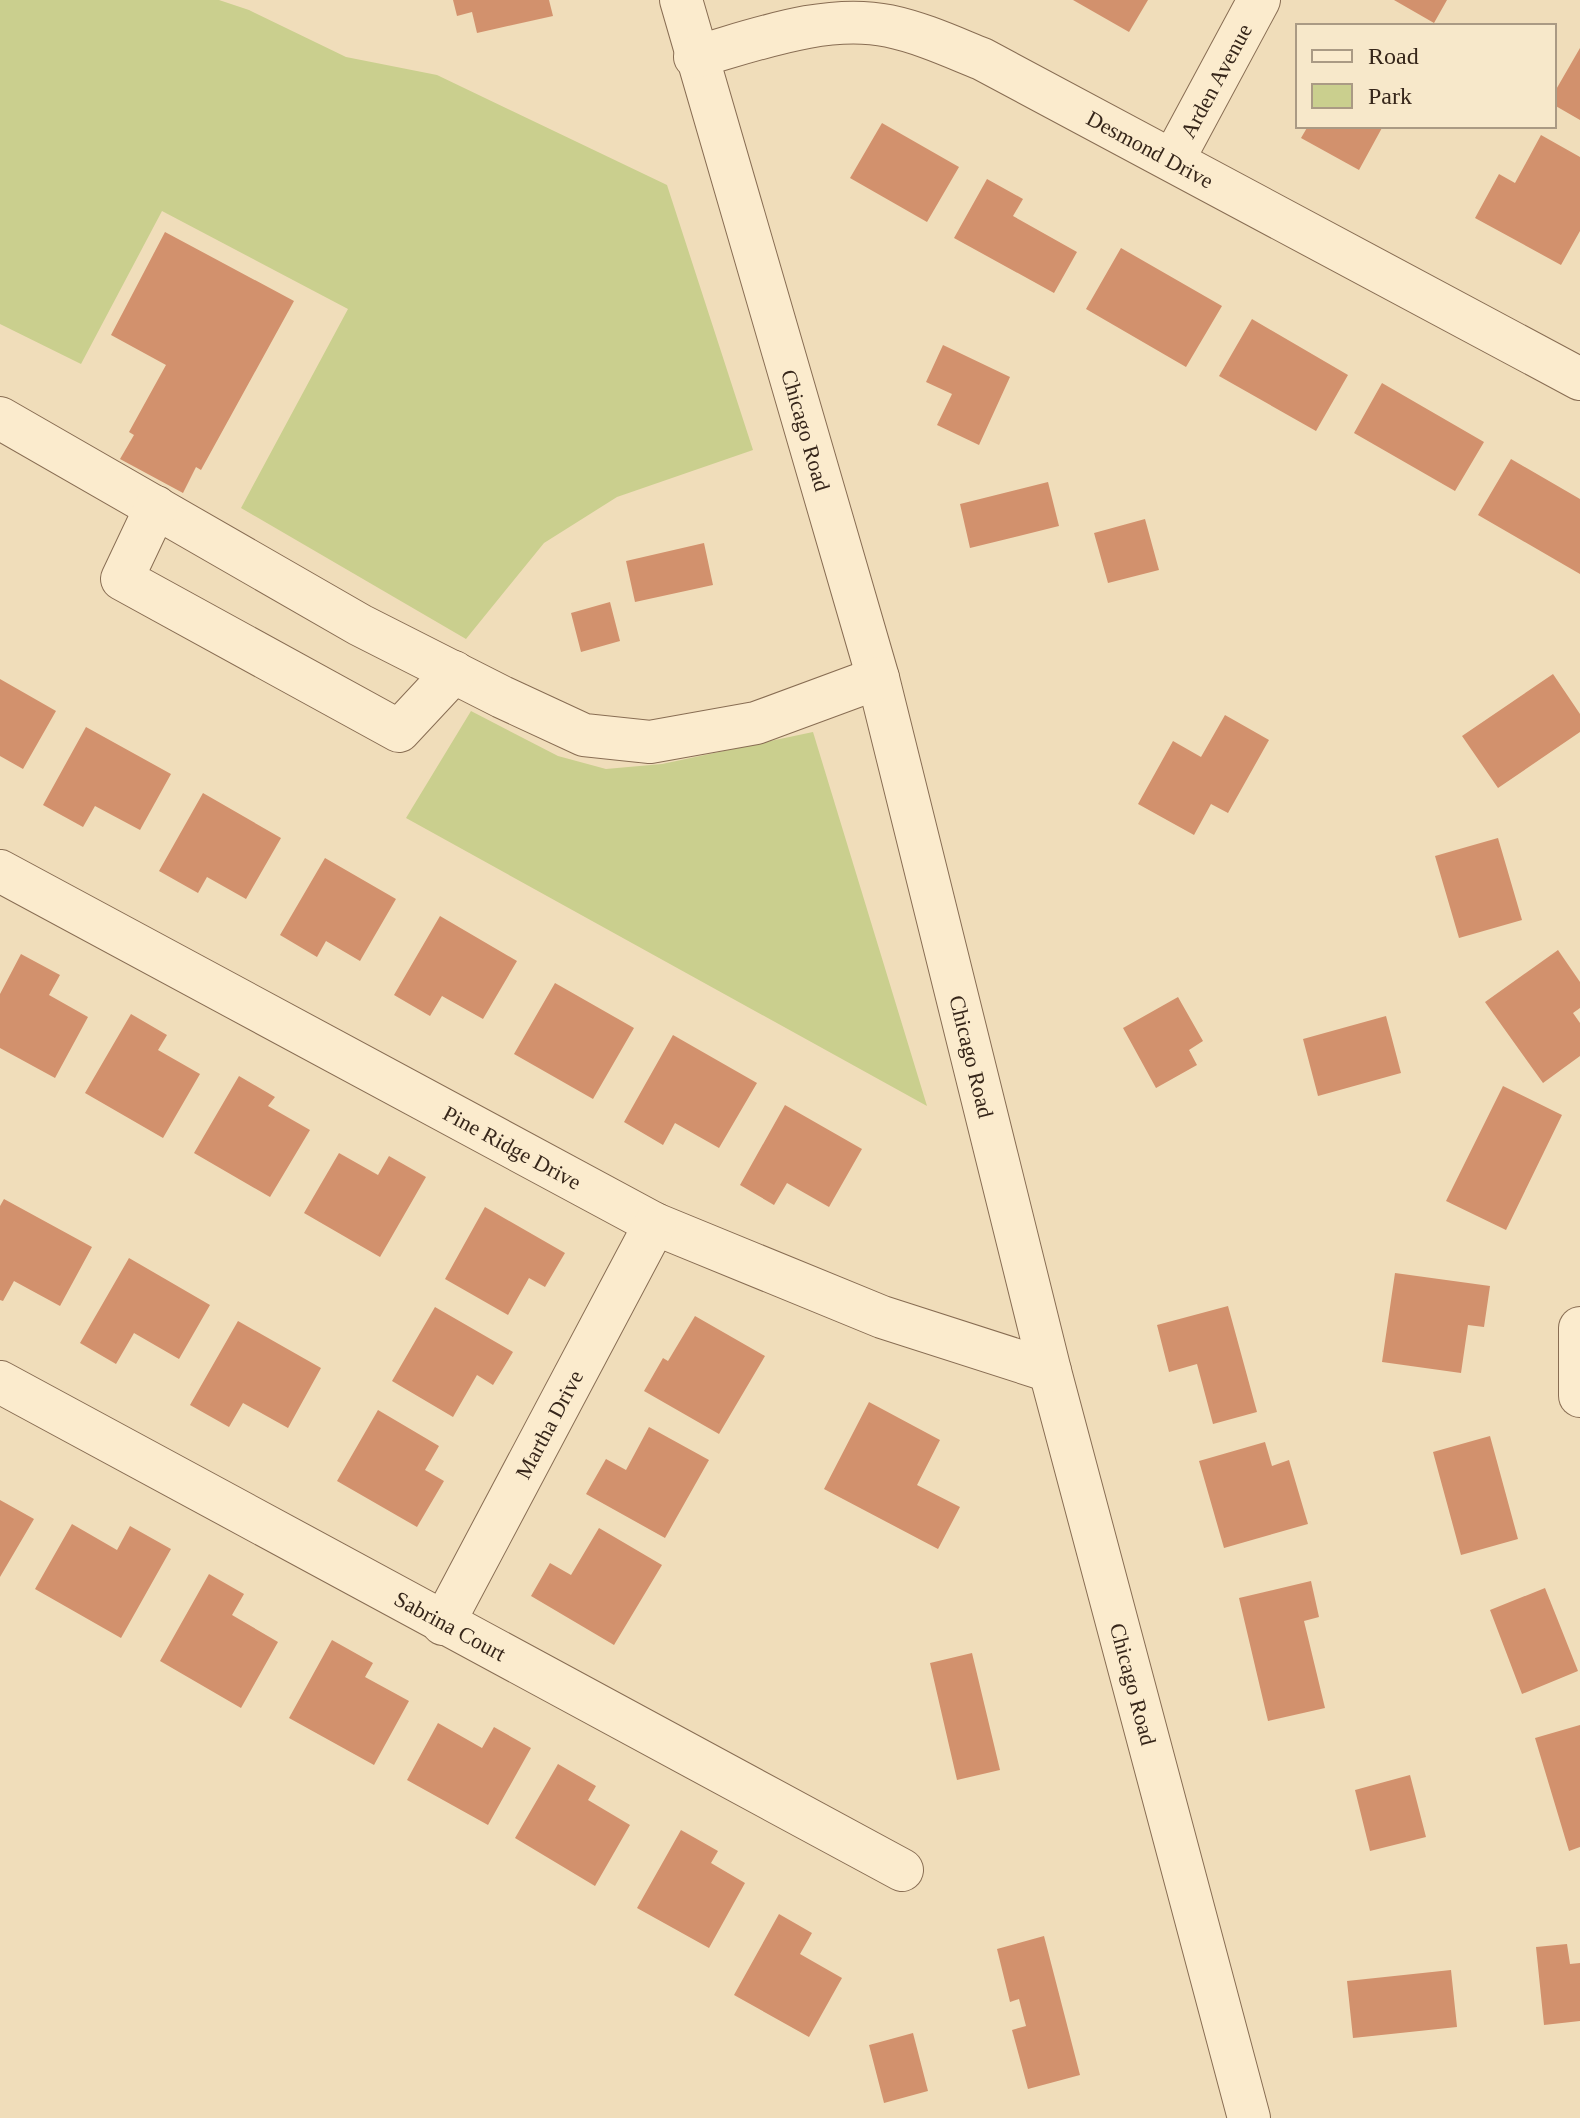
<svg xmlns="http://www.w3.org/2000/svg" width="1580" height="2118" font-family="'Times New Roman',serif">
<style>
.green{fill:#cacf8e}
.building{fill:#d2916d}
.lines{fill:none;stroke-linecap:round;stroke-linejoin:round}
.minor-casing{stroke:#886d53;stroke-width:44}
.minor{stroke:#fbebcd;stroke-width:42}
.labels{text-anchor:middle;stroke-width:7;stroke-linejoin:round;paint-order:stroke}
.street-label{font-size:22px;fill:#36261a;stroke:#f7e8ca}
</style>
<rect width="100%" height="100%" fill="#f0ddba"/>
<path class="green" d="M0,0H219L249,10L346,57L437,75L667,185L753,450L617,497L544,543L466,639L241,508L348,309L162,211L81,364L0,324Z
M471,711L558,756L606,769L662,764L813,732L927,1106L406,818Z"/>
<path class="building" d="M453,0H549L553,16L477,33L472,12L457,16Z
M1073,0H1148L1129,32Z
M1394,0H1447L1434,23Z
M1580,48V120L1554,105V93Z
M882,123L959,167L927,222L850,178Z
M1308,126H1383L1359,170L1301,138Z
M1541,135L1580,157V231L1561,265L1475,218L1499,174L1515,183Z
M987,179L1023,199L1013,216L1077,252L1054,293L954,238Z
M165,232L294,301L201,470L196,467L183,493L120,459L134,435L129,432L166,365L111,335Z
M1121,248L1222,306L1186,367L1086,309Z
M1252,319L1348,375L1316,431L1219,376Z
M943,345L1010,377L979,445L937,425L952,394L926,382Z
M1382,383L1484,442L1455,491L1354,433Z
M1511,459L1580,499V574L1478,515Z
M1048,482L1059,526L970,548L960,504Z
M1145,519L1159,570L1108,583L1094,533Z
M704,543L713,585L635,602L626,561Z
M610,602L620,641L581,652L571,613Z
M1553,674L1580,714V732L1498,788L1462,736Z
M0,679L56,711L23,769L0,756Z
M1225,715L1269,740L1228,813L1211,804L1194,835L1138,804L1173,741L1201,757Z
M86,727L171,774L140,830L95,806L83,827L43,805Z
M203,793L281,838L246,899L207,877L198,893L159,871Z
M1498,838L1522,920L1459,938L1435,856Z
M325,858L396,899L360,961L326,941L317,957L280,935Z
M440,916L517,961L483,1019L442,996L430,1016L394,995Z
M1558,950L1580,982V1008L1573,1013L1580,1023V1056L1543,1083L1485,1002Z
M21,954L60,975L49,995L88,1017L55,1078L0,1048V994Z
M555,983L634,1028L593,1099L514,1054Z
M1178,997L1203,1041L1189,1050L1197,1065L1156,1088L1123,1028Z
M131,1014L167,1035L158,1050L200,1074L163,1138L85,1093Z
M1386,1016L1401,1073L1318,1096L1303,1039Z
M673,1035L757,1083L719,1148L675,1123L663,1145L624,1122Z
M239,1076L275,1097L268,1106L310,1130L270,1197L194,1153Z
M1503,1086L1562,1115L1506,1230L1446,1201Z
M785,1105L862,1149L829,1207L787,1183L774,1205L740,1185Z
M339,1153L378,1175L389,1156L426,1177L380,1257L304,1213Z
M4,1199L92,1247L60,1306L14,1281L3,1301L0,1300V1206Z
M485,1207L565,1253L545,1287L529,1278L508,1315L445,1279Z
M129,1258L210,1305L179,1359L134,1333L116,1364L80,1343Z
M1395,1273L1490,1286L1484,1327L1468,1325L1461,1373L1382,1362Z
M1228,1306L1257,1412L1213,1424L1197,1364L1169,1372L1157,1325Z
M435,1307L513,1352L493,1385L477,1375L453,1417L392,1381Z
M695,1316L765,1356L719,1434L644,1391L663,1358L668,1361Z
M238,1321L321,1368L288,1428L243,1403L229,1427L190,1405Z
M869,1402L940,1440L917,1485L960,1507L938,1549L824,1489Z
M378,1410L439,1446L425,1470L444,1481L417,1527L337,1481Z
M649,1427L709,1460L665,1538L586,1494L606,1459L626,1470Z
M1490,1436L1518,1539L1461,1555L1433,1452Z
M1265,1442L1272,1466L1289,1460L1308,1524L1224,1548L1199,1461Z
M0,1500L34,1519L0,1577Z
M72,1524L117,1550L130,1526L171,1549L121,1638L35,1589Z
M599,1528L662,1565L614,1645L531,1596L550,1563L571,1575Z
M209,1574L244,1594L232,1615L278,1642L241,1708L160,1661Z
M1311,1581L1319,1617L1304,1621L1325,1708L1268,1721L1239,1598Z
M1545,1588L1578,1671L1522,1694L1490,1610Z
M332,1640L373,1663L365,1677L409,1701L374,1765L289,1718Z
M972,1653L1000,1770L957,1780L930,1663Z
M438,1723L482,1748L494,1727L531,1748L488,1825L407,1780Z
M1580,1725V1847L1569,1851L1535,1738Z
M558,1764L596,1786L588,1800L630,1825L595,1886L515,1838Z
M1410,1775L1426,1837L1370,1851L1355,1790Z
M681,1830L718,1851L711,1863L745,1883L709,1948L637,1908Z
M779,1914L812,1933L800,1954L842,1978L809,2037L734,1995Z
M1044,1936L1080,2075L1028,2089L1012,2030L1026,2026L1019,1999L1010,2002L997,1949Z
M1567,1944L1570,1964L1580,1963V2021L1544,2025L1536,1947Z
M1451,1970L1457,2027L1353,2038L1347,1981Z
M913,2033L928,2091L884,2103L869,2045Z"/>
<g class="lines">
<g class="minor-casing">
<g id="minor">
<path id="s1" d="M681,0L878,678L1050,1371L1249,2118"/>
<path id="s2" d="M695,57C756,40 825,13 889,26C922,33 952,47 982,59L1580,379"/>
<path id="s3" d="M1173,160L1259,0"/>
<path d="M0,418L360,625L502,697L584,735L650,742L756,723L878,678"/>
<path d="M156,507L122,579L399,731L454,672"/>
<path id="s4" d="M0,871L655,1224L882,1317L1050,1371"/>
<path d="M1580,1328V1396"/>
<path id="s5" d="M0,1382L902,1870"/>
<path id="s6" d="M443,1624L655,1224"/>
</g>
</g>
<use href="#minor" class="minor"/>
</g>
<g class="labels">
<g class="street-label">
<text dy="8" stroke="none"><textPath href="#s3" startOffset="90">Arden Avenue</textPath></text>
<text dy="8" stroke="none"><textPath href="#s2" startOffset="488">Desmond Drive</textPath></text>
<text dy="8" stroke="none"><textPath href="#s1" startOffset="448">Chicago Road</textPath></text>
<text dy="8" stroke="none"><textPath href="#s1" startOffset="1096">Chicago Road</textPath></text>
<text dy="8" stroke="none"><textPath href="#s4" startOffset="582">Pine Ridge Drive</textPath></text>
<text dy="8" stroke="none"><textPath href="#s6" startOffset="226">Martha Drive</textPath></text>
<text dy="8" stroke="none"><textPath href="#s5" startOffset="512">Sabrina Court</textPath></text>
<text dy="8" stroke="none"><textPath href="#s1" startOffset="1744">Chicago Road</textPath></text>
</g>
</g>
<rect x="1296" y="24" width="260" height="104" fill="#f7e8ca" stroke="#aa9a84" stroke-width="2"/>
<rect x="1312" y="50" width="40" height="12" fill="#fbebcd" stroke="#aa9a84" stroke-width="2"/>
<text x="1368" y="64" font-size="24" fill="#36261a">Road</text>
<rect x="1312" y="84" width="40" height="24" fill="#cacf8e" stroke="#aa9a84" stroke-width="2"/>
<text x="1368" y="104" font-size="24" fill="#36261a">Park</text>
</svg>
